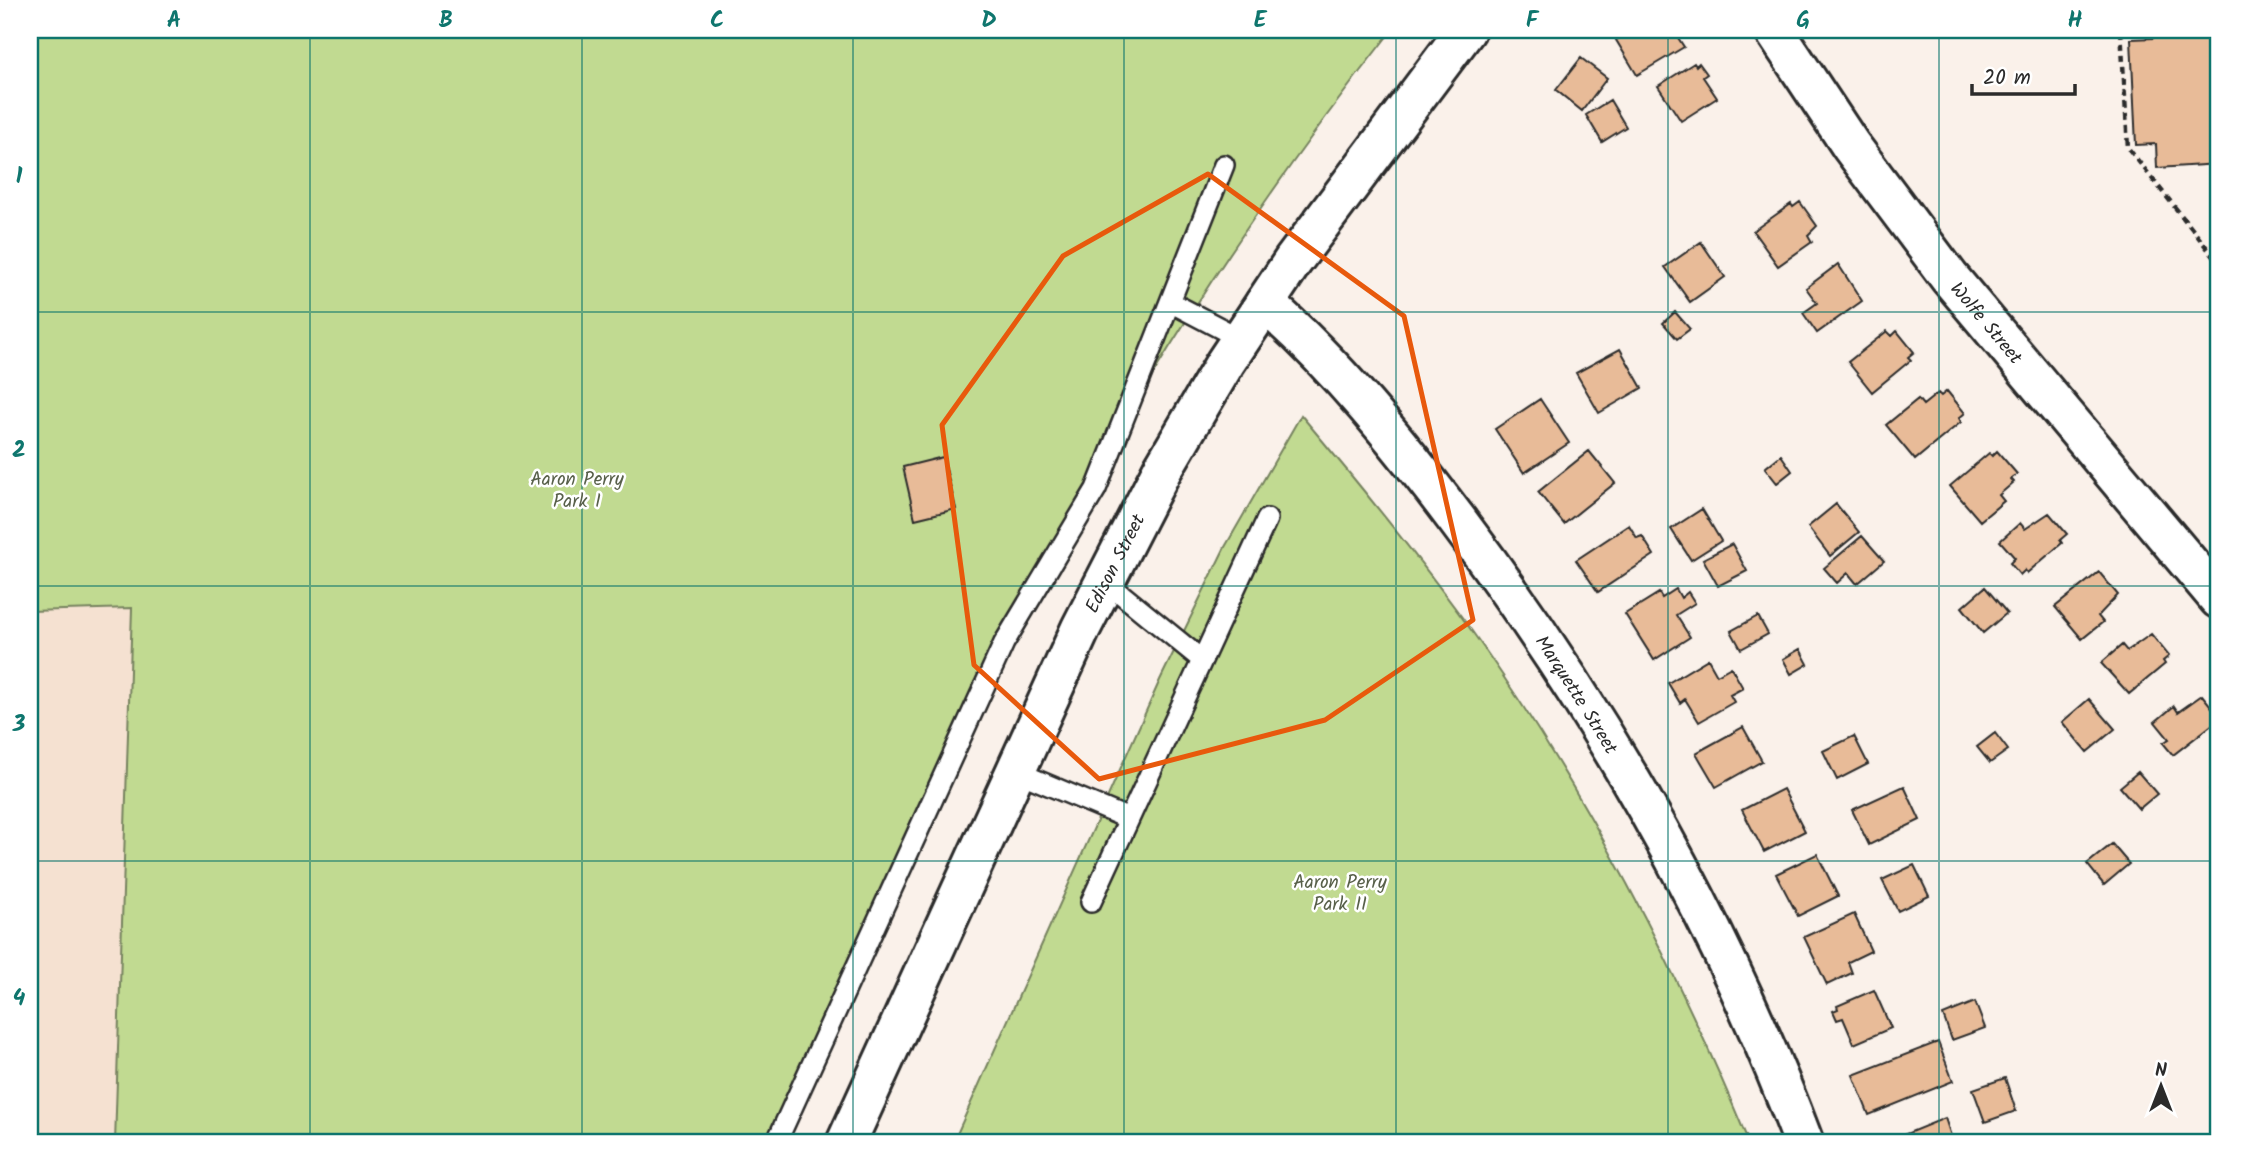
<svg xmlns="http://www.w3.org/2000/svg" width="2249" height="1173" font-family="Kalam,sans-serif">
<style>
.built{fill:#f5e1d1}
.green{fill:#c1da91;stroke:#76825e;stroke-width:2}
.building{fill:#e8bb98;stroke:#2b2b2b;stroke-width:2}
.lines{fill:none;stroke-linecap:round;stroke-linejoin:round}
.service-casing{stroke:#2b2b2b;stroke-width:24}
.minor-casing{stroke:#2b2b2b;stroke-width:44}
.path{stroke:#2b2b2b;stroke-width:4.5;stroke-dasharray:7 5;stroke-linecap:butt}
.service{stroke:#fff;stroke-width:19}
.minor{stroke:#fff;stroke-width:38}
.marked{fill:none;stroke:#e8590c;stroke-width:5;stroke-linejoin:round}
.grid{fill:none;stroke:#0f766e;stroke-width:2;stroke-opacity:0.55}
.labels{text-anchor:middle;stroke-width:5;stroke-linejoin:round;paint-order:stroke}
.street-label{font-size:19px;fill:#2b2b2b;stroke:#fff}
.park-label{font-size:19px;fill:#58604a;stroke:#fff}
.neatline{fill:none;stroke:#0f766e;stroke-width:2.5}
.grid-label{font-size:23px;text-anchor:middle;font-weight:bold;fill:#0f766e}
</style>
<rect width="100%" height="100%" fill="#faf1ea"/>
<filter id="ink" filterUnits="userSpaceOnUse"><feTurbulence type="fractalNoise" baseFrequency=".0143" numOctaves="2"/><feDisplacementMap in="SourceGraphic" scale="14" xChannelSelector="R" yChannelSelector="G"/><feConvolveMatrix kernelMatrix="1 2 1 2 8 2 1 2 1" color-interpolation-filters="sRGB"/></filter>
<g filter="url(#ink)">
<path class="built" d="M132,607L115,1143H30V611Z"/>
<path class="green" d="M30,30H1392C1271,184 1164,345 1071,517L786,1143H115L132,608L30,611Z
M1301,415C1359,484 1416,554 1469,627C1583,786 1674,963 1749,1143H953L1160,680L1225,547Z"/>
<path class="building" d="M1634,30H1673L1684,47L1637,75L1616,40Z
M2152,30H2219V164L2157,168L2156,144L2136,145L2131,39L2153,38Z
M1581,58L1607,78L1582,111L1556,90Z
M1694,63L1696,66L1699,63L1707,74L1703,77L1717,98L1681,121L1658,86Z
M1610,100L1626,127L1602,142L1586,115Z
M1800,202L1817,226L1808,235L1812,242L1778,266L1753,231L1791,204L1793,207Z
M1701,242L1725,277L1690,302L1665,267Z
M1838,264L1862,301L1817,333L1803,313L1817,303L1806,288Z
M1675,312L1690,329L1677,339L1663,323Z
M1887,331L1892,336L1897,331L1914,352L1908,357L1911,360L1872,392L1848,362Z
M1620,349L1642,388L1599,413L1576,373Z
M1947,391L1965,413L1959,418L1961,422L1915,460L1886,425L1918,399L1923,405L1938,393L1941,396Z
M1540,399L1569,443L1524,473L1495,429Z
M1589,451L1615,483L1564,524L1538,492Z
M1997,451L2017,474L2011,479L2014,482L1999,495L2004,501L1980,521L1950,486L1989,453L1992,456Z
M1781,455L1792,471L1777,483L1765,468Z
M943,457L956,509L915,519L903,467Z
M1836,504L1859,532L1830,556L1808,527Z
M1702,509L1721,541L1691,560L1671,529Z
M2049,513L2067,534L2060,540L2062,543L2027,573L2025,570L2020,575L2010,563L2015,558L2000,541L2020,523L2025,529Z
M1629,525L1637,538L1642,536L1654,555L1598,592L1576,560Z
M1862,536L1884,561L1857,584L1848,573L1837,583L1824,568Z
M1732,544L1747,571L1718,586L1703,559Z
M2099,572L2118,595L2098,616L2103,622L2082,639L2055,607Z
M1985,587L2007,613L1983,633L1962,607Z
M1676,589L1681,598L1688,592L1695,603L1676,615L1690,637L1654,660L1625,614L1659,593L1662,598Z
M1758,616L1768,634L1741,649L1731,631Z
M2151,634L2169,656L2163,661L2165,664L2129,694L2101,663L2122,645L2127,651Z
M1800,649L1808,664L1791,674L1783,659Z
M1708,659L1717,675L1731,667L1743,688L1730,695L1734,702L1699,722L1685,699L1680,703L1668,683Z
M2202,695L2219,716L2213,724L2173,755L2163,743L2169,739L2155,722L2174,706L2178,712Z
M2089,699L2115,729L2087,752L2062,722Z
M1743,727L1762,761L1716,787L1696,753Z
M1995,733L2008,750L1990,763L1977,747Z
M1854,736L1868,764L1837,780L1823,751Z
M2138,772L2157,794L2139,809L2120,787Z
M2219,781V800L2210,789Z
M1904,786L1920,820L1869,845L1852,810Z
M1783,789L1805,831L1764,852L1742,810Z
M2112,844L2129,864L2104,885L2087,864Z
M1817,854L1838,896L1798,916L1776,874Z
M1914,865L1929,896L1898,911L1882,880Z
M1854,914L1871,951L1848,962L1852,973L1827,985L1804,937Z
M1874,990L1891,1028L1854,1044L1843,1018L1837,1020L1833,1011L1838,1009L1837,1006Z
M1975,1002L1985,1028L1952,1040L1943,1015Z
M1938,1042L1953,1081L1869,1115L1853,1075Z
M2005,1078L2016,1111L1985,1122L1973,1089Z
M1945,1118L1952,1139L1942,1143H1892L1891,1140Z"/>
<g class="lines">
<g class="service-casing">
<path id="service" d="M1172,303L1241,339
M1104,580L1202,660
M1015,771L1129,819
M1091,902L1267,519
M776,1143L1004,643L1096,489L1224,165"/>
</g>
<g class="minor-casing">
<g id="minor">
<path id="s1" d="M1774,30L1851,146L1949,277L2219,599"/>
<path id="s2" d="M1265,303C1338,367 1399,443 1457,520C1601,711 1720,920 1804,1143"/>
<path id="s3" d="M846,1143L1081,628L1162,470L1225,363L1293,261L1466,30"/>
</g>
</g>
<path class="path" d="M2121,30L2128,148L2219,263"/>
<use href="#service" class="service"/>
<use href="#minor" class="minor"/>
</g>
</g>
<path class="marked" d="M1208,174L1404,316L1473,620L1325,720L1099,779L974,665L942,425L1063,256Z"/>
<path class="grid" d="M310,30V1143M582,30V1143M853,30V1143M1124,30V1143M1396,30V1143M1668,30V1143M1939,30V1143M30,312H2219M30,586H2219M30,861H2219"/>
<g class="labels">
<g class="street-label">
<text dy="7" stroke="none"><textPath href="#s1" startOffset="362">Wolfe Street</textPath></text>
<text dy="7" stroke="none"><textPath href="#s3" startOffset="639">Edison Street</textPath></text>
<text dy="7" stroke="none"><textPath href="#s2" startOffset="502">Marquette Street</textPath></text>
</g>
<g class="park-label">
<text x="577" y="485">Aaron Perry<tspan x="577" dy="22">Park I</tspan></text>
<text x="1340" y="888">Aaron Perry<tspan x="1340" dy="22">Park II</tspan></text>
</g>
</g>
<rect width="2249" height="1173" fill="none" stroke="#fff" stroke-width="77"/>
<g transform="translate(2161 1086)" stroke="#ffffff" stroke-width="5" paint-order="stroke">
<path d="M0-5L12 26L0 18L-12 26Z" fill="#2b2b2b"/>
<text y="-10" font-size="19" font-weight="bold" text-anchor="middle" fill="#2b2b2b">N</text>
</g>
<path d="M1972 84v10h103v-10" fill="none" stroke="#2b2b2b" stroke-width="3.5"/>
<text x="1983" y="84" font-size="21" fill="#2b2b2b" stroke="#ffffff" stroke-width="5" paint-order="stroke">20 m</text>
<rect x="38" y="38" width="2172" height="1096" class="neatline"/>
<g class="grid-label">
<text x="174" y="27">A</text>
<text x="446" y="27">B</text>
<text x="717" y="27">C</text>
<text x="989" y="27">D</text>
<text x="1260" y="27">E</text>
<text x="1532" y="27">F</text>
<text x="1803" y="27">G</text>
<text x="2075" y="27">H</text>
<text x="19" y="183">1</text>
<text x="19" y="457">2</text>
<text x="19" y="731">3</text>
<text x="19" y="1005">4</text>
</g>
</svg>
